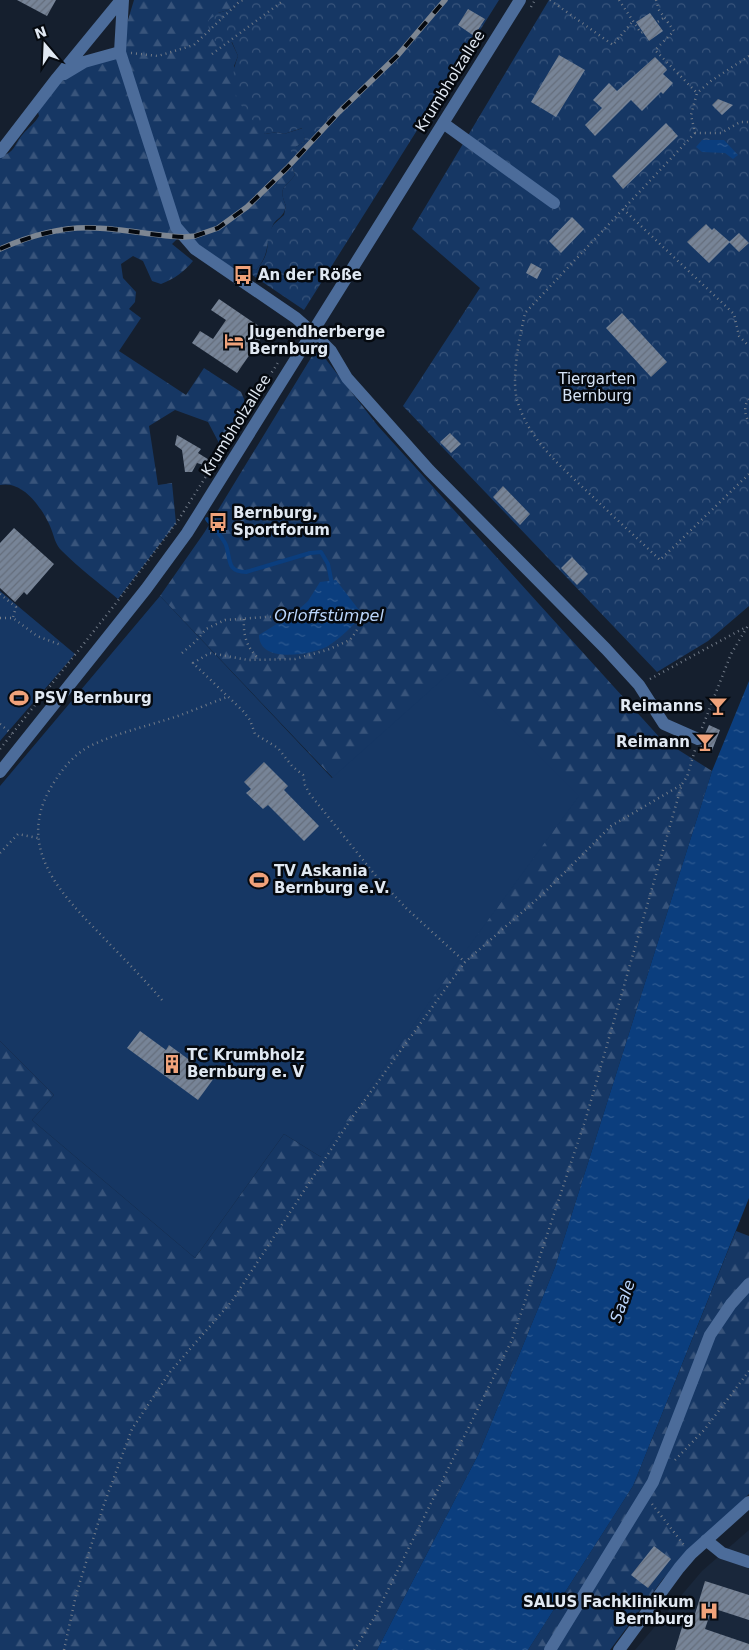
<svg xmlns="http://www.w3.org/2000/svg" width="749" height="1650" font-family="'DejaVu Sans',sans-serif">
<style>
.built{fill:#19273b}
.forest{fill:url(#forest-firs)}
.park{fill:url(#park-crowns)}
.pitch{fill:#163764}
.water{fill:url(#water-ripples)}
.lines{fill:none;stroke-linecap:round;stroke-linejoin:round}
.stream{stroke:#0b3e7e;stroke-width:4}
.building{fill:url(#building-hatch)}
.path{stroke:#727b88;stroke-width:2.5;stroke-dasharray:1 4;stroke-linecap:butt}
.minor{stroke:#4c6c9a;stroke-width:12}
.rail-casing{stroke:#7d8692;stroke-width:5.5}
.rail{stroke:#05090f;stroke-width:4;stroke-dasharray:11;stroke-linecap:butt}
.labels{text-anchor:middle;stroke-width:5;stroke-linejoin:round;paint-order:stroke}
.street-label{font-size:15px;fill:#e0e8f2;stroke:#05090f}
.poi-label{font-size:15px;font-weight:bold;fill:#e0e8f2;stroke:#05090f;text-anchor:start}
.park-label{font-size:15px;fill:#d6e4f7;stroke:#05090f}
.water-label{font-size:16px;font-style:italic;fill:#bad5fb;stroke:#05090f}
</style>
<defs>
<pattern id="forest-firs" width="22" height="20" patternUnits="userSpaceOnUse" patternTransform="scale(1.25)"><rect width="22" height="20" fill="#163764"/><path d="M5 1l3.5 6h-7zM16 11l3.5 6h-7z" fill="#38547b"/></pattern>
<pattern id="park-crowns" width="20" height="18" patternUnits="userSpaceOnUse" patternTransform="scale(1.25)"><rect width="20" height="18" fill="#163764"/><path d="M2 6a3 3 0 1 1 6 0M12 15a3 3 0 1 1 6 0" fill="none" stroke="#38547b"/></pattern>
<pattern id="water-ripples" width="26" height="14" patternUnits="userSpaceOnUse" patternTransform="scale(1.25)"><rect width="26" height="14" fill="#0b3e7e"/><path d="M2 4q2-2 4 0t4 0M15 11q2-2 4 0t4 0" fill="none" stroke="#2e5a91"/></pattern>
<pattern id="building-hatch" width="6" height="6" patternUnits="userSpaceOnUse" patternTransform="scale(1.25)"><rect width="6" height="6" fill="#778497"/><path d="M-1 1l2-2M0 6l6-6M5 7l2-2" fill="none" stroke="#656e7c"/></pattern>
</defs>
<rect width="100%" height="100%" fill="#151f2e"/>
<path class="built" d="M749,1530V1650H635L702,1571Z"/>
<path class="forest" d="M134,0H239L235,8L218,13L238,56L234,66L265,134L277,132L284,134L303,128L305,141L296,147L291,162L295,175C284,189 278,187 286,206C283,219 277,217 273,225C265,242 271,253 256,270L239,266L236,268L231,267L196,243L185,231L172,244L193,261C184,272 174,279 161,284L152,281L143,261L133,256L121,264L123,278L136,292L135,302L129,309L141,318L119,351L186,395L204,368L241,392L247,406L242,420L220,445L208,422L175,410L149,426L158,485L172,483L176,523L118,599C99,583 79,568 62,551C55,545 54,535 50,526C42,508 23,480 0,485V157C17,151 13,145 23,134C28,128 35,123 39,116L37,108L60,78L118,53Z
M317,348L378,426L661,739L712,771L555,1267L479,1453L377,1650H0V1041L54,1095L32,1120L195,1258L284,1134L321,1157L342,772L333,778L160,596L204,533Z
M736,1231L749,1236V1494L663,1579L610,1650H528L633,1486Z"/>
<path class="park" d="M239,0H499L304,310L239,266L256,270C266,259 269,250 267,235L274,224L284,215L286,206C278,187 284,189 295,175L291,162V150L305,141L302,128L284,134L277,132L265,134C242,108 224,93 238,56L232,42L219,44C210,37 207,31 209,20L218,13L235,8Z
M549,0H749V606L708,641L657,672L403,406L480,288L412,229Z"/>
<path class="pitch" d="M0,591L75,654L0,741Z
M160,596L332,778L453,670L579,796L456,964L321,1157L284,1134L195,1258L32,1120L54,1095L0,1041V786Z"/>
<path class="water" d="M702,140H724L738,155L733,159L725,153L702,152L696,147Z
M336,580L362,614C352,627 342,637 328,646C311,655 259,664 259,635L296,612L308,601L320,582Z
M749,681V1198L633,1486L528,1650H377L479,1453L555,1267L712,771Z"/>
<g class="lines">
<path class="stream" d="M207,519C213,527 222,536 226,545C231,559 226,572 246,572L310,553L321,552L328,564L332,584"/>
</g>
<path class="building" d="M17,0H56L47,16Z
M468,9L485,19L474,36L458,25Z
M650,13L663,31L649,41L636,22Z
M559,55L585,70L556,117L531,102Z
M655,57L666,68L667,70L663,74L673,83L663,94L661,92L642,111L631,100L595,136L585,125L602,108L593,100L609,83L617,91Z
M718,99L733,105L722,115L712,105Z
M666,123L678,136L623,189L612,176Z
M572,217L584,229L561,253L549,241Z
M706,224L712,230L714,228L730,242L709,263L687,242Z
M739,233L749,243L739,252L729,242Z
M531,263L542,269L537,279L526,273Z
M219,299L266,331L237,373L192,343L200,331L213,339L226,320L211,310Z
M622,313L667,362L651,377L606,328Z
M450,433L461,444L451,453L440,442Z
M177,435L201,449L198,453L219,466L217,469L197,463L192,472H185L182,450L175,445Z
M503,486L530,514L520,525L493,497Z
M14,528L54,564L27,595L24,592L15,602L0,588V543Z
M572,557L588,574L577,585L561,568Z
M709,725L720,730L711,753L699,748L706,742L705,734Z
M264,762L288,786L284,790L319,826L304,841L268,805L263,809L246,793L251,789L244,782Z
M140,1031L166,1050L169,1045L214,1078L198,1100L127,1048Z
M654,1546L671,1559L648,1588L631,1575Z
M705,1581L749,1595V1620L712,1608L705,1629L749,1644V1650H675L683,1624L691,1627Z"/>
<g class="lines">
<path class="path" d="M550,0L613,45L633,21
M619,0L641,33L665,17
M656,0L659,10L674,31L655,50L697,93
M531,7L535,0
M131,53L158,56L194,45L240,1L243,0
M212,54L284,0
M749,56L711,81L697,93L691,115L695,133H721L740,122H749
M695,133L525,313C520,336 510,381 518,403C530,442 565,470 593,497C615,518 638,539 660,560L749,474
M623,209L734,314L739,336L749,346
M749,399C743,406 745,415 749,423
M0,594L16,607L13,617
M0,618H13L37,636L61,645
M244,619C243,636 247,648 259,659
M357,630L350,640L327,650L295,659L248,660L210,653L193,663L243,711L250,720L255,734L278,748L292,766L303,775L305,785L309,793L376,876L406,908L465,962
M182,653L196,641L206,629L225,620L280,616
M650,679L746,627
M0,724L12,734
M702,728L731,654L749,624
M0,749L113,607L179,519L279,361
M0,853L18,834L38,838
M162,1000C143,978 122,957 102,936C62,895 16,849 50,789C60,772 71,757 88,747C116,733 148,726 178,716C194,710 211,703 227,697
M675,1460L705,1429L749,1371
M652,1504L684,1545
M64,1650L76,1595L103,1507L132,1429L170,1372L232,1301L351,1119L465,962L543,894L611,826L681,785
M354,1650L374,1618L512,1340L586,1118L682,784L687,777L695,750"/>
<path class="minor" d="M123,0L120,52L176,227L195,249L296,318L313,333L331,351L347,378L429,470L606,649L639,685L664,724L698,739
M64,74L84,62L120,52
M443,123L554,203
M0,152L57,78L121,0
M0,772L146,589L187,533L520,0
M706,1540L722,1553L749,1562
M550,1650L653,1482L710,1335L731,1304L749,1284
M619,1650L679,1568L691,1554L749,1502"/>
<g class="rail-casing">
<path id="rail" d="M0,249C29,236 64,226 96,228C126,229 154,236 184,237L195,236L218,228L247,207L287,168L339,112L398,55L445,0"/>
</g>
<use href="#rail" class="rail"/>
</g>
<defs>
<g id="bus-bare" transform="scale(1.5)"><path d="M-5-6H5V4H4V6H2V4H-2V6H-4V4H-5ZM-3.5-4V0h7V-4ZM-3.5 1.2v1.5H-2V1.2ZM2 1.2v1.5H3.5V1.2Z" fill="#f0a27a" stroke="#05090f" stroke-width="2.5" paint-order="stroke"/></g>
<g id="hotel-bare" transform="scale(1.5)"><path d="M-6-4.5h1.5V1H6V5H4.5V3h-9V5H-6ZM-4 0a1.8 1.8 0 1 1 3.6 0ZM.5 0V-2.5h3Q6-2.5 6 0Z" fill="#f0a27a" stroke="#05090f" stroke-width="2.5" paint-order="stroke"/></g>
<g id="stadium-bare" transform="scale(1.5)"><path d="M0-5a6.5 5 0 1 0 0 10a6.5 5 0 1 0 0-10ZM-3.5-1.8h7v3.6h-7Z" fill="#f0a27a" stroke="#05090f" stroke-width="2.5" paint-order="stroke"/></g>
<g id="bar-bare" transform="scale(1.5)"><path d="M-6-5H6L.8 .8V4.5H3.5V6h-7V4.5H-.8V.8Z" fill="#f0a27a" stroke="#05090f" stroke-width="2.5" paint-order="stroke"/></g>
<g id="building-bare" transform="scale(1.5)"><path d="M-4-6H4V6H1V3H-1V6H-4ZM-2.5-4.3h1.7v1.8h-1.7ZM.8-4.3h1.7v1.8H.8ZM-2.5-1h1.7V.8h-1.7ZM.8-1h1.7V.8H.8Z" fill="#f0a27a" stroke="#05090f" stroke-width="2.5" paint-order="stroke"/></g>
<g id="hospital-bare" transform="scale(1.5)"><path d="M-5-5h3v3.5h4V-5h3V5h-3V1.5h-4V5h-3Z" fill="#f0a27a" stroke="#05090f" stroke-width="2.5" paint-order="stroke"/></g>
</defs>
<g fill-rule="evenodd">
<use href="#bus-bare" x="243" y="275"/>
<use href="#hotel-bare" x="234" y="341"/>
<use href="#bus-bare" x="218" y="522"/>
<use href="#stadium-bare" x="19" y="698"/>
<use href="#bar-bare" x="718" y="706"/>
<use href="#bar-bare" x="705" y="742"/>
<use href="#stadium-bare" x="259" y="880"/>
<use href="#building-bare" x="172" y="1064"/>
<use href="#hospital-bare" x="709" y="1611"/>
</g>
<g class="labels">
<g class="street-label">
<text transform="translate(450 81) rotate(-58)" y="5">Krumbholzallee</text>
<text transform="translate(236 425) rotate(-58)" y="5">Krumbholzallee</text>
</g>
<g class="poi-label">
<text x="258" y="280">An der Röße</text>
<text x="249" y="337">Jugendherberge<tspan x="249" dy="17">Bernburg</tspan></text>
<text x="233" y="518">Bernburg,<tspan x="233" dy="17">Sportforum</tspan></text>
<text x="34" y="703">PSV Bernburg</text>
<text x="703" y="711" text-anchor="end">Reimanns</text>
<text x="690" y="747" text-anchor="end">Reimann</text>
<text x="274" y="876">TV Askania<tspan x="274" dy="17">Bernburg e.V.</tspan></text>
<text x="187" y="1060">TC Krumbholz<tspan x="187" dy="17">Bernburg e. V</tspan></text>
<text x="694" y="1607" text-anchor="end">SALUS Fachklinikum<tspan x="694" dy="17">Bernburg</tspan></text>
</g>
<g class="park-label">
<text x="597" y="384">Tiergarten<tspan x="597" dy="17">Bernburg</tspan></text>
</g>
<g class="water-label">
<text x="329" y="621">Orloffstümpel</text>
<text transform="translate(622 1301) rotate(-70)" y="6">Saale</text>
</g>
</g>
<g transform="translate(45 45) rotate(341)" stroke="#05090f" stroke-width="4" paint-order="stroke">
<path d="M0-4L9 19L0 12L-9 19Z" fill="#e0e8f2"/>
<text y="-8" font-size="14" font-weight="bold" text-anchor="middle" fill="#e0e8f2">N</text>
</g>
</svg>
